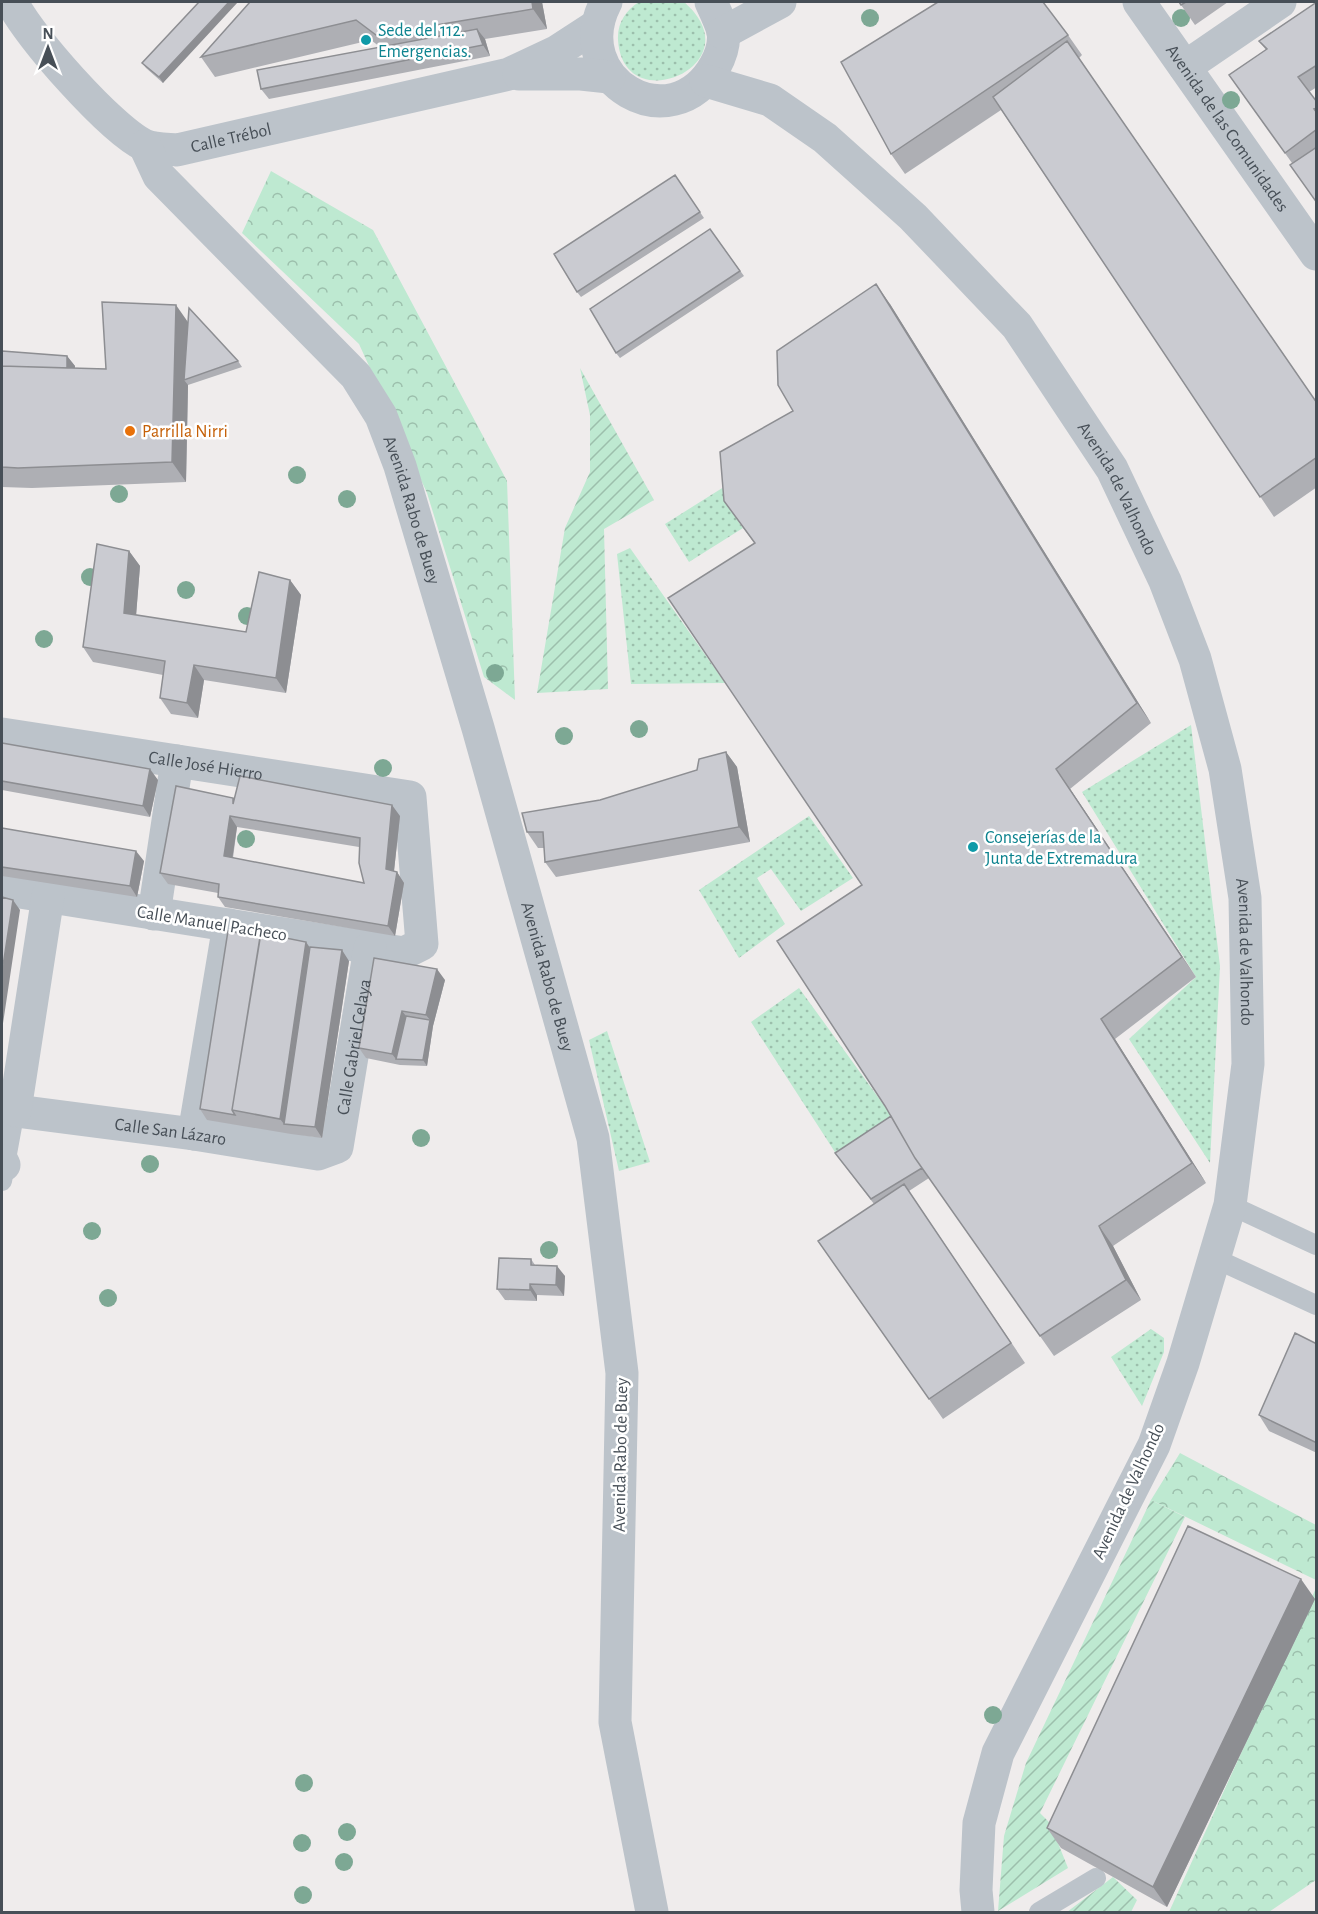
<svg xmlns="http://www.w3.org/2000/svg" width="1318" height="1914" font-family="'Alegreya Sans',sans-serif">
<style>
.grass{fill:url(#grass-dots)}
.park{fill:url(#park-crowns)}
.garden{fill:url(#garden-furrows)}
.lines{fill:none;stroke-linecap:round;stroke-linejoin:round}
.lane{stroke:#bcc3ca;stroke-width:20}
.street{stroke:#bcc3ca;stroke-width:33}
.tree{fill:#7da894}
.wall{fill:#aeafb4;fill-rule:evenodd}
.shaded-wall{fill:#8d8e92}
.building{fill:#cacbd1;stroke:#8d8e92;stroke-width:1.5;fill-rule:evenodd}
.culture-dot{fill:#0f9aa8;stroke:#fff;stroke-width:2}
.food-dot{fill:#e8710a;stroke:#fff;stroke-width:2}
.labels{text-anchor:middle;stroke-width:5;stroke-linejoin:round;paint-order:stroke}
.culture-label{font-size:18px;fill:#0d838f;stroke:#fff;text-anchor:start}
.street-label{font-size:18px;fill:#474f57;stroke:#fff}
.food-label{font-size:18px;fill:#c56008;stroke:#fff;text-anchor:start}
</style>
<defs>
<pattern id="grass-dots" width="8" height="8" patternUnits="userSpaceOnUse" patternTransform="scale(1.5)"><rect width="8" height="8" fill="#bee9d1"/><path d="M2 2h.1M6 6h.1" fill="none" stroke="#9cbfac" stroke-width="1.8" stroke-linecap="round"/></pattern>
<pattern id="park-crowns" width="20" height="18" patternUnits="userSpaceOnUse" patternTransform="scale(1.5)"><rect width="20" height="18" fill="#bee9d1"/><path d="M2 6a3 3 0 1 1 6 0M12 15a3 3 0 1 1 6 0" fill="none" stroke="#9cbfac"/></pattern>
<pattern id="garden-furrows" width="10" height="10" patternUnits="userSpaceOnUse" patternTransform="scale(1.5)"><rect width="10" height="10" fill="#bee9d1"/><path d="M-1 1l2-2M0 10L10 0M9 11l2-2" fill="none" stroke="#9cbfac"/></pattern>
</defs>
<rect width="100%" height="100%" fill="#efecec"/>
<path class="grass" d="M639,2H684C756,64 623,122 618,40C617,23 626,10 639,2Z
M735,480L738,521L743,528L689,562L665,524Z
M630,548L725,683L631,684L617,554Z
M1191,725L1220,966L1210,1163L1129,1039L1196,977L1082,792Z
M809,816L853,878L801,911L771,869L757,878L785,924L739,958L699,890Z
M799,988L899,1126L842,1163L751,1022Z
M607,1031L650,1162L619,1171L589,1040Z
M1151,1329L1164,1338V1352L1142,1406L1111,1357Z"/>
<path class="park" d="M271,171L373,230L507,481L515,700L484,677L427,493L359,344L242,233Z
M1180,1453L1316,1525V1580L1151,1500Z
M1316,1588V1880L1269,1912H1169Z"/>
<path class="garden" d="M580,368L654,500L604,529L608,689L537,693L565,528L590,472V415Z
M1151,1500L1185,1517L1040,1813L1050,1823L1068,1868L998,1911L1004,1836L1026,1763Z
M1113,1877L1137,1900L1131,1912H1067Z"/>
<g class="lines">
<path class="lane" d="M2,1181L15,1110
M1230,1205L1316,1245
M1214,1258L1316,1305
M1039,1912L1096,1878"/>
<g class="street">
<path id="s1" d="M12,2C28,36 111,129 144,145C153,149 167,149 177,150L509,74L556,52L596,26"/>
<path d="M606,2C565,81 672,142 715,66C720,57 725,43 723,31C720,21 715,11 711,2"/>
<path id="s2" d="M1139,2L1316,254"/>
<path d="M723,33L780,2"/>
<path d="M1185,67L1280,2"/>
<path d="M519,74H581L609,77"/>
<path id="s3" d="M706,81L770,100L825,138L913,217L1017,326L1112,469L1165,581L1195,659L1225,769L1245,898L1248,1064L1230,1205L1183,1363L1154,1445L998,1753L979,1823L976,1890L978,1912"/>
<path id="s4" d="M145,146L159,176L356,376L381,416L400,466L478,728L593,1138L622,1373L615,1722L652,1912"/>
<path id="s5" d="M2,734L410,797L422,944L404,953L2,889"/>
<path d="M154,914L177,761"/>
<path id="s6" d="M2,1109L194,1134L318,1154L337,1147L370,948"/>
<path d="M15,1110L48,896"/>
<path d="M194,1134L229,925"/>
<path d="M2,1161L4,1165"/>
</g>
</g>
<g class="tree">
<circle cx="870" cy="18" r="9"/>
<circle cx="1181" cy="18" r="9"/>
<circle cx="1231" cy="100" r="9"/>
<circle cx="297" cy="475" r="9"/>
<circle cx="119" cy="494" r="9"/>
<circle cx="347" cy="499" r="9"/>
<circle cx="90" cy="577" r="9"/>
<circle cx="186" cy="590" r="9"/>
<circle cx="247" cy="616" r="9"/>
<circle cx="44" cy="639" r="9"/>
<circle cx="495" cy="673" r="9"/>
<circle cx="639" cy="729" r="9"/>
<circle cx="564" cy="736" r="9"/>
<circle cx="383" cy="768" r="9"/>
<circle cx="246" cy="839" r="9"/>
<circle cx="421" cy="1138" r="9"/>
<circle cx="150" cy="1164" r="9"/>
<circle cx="92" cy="1231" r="9"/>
<circle cx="549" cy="1250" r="9"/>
<circle cx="108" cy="1298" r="9"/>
<circle cx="993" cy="1715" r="9"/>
<circle cx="304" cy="1783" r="9"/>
<circle cx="347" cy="1832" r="9"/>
<circle cx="302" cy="1843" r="9"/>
<circle cx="344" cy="1862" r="9"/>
<circle cx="303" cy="1895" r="9"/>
</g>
<path class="wall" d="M199,2L163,83L146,68L142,63Z
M250,2H542L547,29L485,39L490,56L269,99L261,89L380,47L371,40L215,77L201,57Z
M1179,2H1228L1195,25Z
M1317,2V87L1309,92L1317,102V203L1292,163L1229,75L1266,50L1259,41Z
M1068,35L1082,55L1079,58L1317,403V487L1274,517L1001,110L905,174L891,154Z
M675,175L704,218L581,297L577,292Z
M710,229L744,276L620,358L616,353Z
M890,304L1151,723L1070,789L1196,977L1115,1039L1206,1183L1113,1246L1141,1300L1054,1356L929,1178L909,1191L1025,1363L943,1419L818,1241L874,1204L835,1153L891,1116L862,885L754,543L724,501L793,411Z
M188,322L238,361L242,367L188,385L186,482L32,488L2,487V351L67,356L75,366V368L106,369Z
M129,551L140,566L136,615L246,632L290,580L301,595L286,693L204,680L198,718L171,714L160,698L163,675L93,662L83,647Z
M2,743L158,780L150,817L2,790Z
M726,752L737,767L750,842L556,877L545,862L544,848H538L527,832L697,770Z
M233,798L234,800L400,816L394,871L397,872L404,883L395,936L225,907L218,897V893L168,884L160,873ZM237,827L359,847L364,883L233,858Z
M2,828L144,861L137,897L2,876Z
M310,947L349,961L322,1138L291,1134L207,1120L200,1109Z
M374,958L445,980L433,1026L427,1066L400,1065L366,1058L359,1048Z
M531,1259L535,1265L565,1276L564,1296L537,1295V1301L505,1300L497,1289Z
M1317,1344V1453L1269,1431L1259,1415Z
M1315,1599L1167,1907L1061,1848L1047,1828Z"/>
<path class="shaded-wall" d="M229,2H238L163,83L159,77Z
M532,2H542L547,29L533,9Z
M477,29L485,39L490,56L483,45Z
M876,284L890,304L1151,723L1137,703Z
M176,305L190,325L184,380L188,385L186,482L172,462Z
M67,356L75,366L73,388L66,377Z
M129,551L140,566L135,629L124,613Z
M290,580L301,595L286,693L276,678Z
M194,665L204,680L198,718L187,703Z
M726,752L737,767L750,842L739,827Z
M150,769L158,780L150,817L143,806Z
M1056,769L1070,789L1196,977L1182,957Z
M392,805L400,816L393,880L386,869Z
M230,816L237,827L231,867L224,856Z
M136,851L144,861L137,897L130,886Z
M397,872L404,883L395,936L388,926Z
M13,900L20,910L2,1030V972Z
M306,942L317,958L284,1124L280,1119Z
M342,950L349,961L322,1138L315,1127Z
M437,969L445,980L433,1026L427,1066L423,1060L430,1020L426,1015Z
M402,1011L410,1021L396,1059L392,1054Z
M1101,1019L1115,1039L1206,1183L1192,1163Z
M1099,1226L1113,1246L1141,1300L1126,1280Z
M557,1266L565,1276L564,1296L556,1285Z
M530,1284L537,1295V1301L530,1290Z
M1301,1579L1315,1599L1167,1907L1153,1887Z"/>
<path class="building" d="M199,2H229L159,77L142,63Z
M250,2H532L533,9L376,35L356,20L201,57Z
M938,2H1043L1068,35L891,154L841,62Z
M1179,2H1186L1181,5Z
M1317,2V65L1298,77L1317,102V108L1314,109L1317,113V129L1285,153L1229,75L1267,49L1259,41Z
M477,29L483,45L261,89L257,70Z
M1067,41L1317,403V457L1260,497L993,97Z
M1317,147V203L1290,165Z
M675,175L700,212L577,292L554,254Z
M710,229L740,271L616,353L590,309Z
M876,284L1137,703L1056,769L1182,957L1101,1019L1192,1163L1099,1226L1126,1280L1040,1336L915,1158L885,1106L777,941L862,885L668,598L755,543L724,501L720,452L793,411L778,385L777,351Z
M102,302L176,305L172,462L18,468L2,467V366L106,369Z
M189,308L238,361L184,380Z
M2,351L67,356V368L2,366Z
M97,544L129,551L124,613L246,632L259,572L290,580L276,678L194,665L187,703L160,698L165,661L83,647Z
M2,743L150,769L143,806L2,781Z
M726,752L739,827L545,862L543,832H527L522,813L600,800L697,770L699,759Z
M240,776L392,805L386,869L397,872L388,926L218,897L219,884L160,873L176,786L233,798V804ZM230,816L360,838L359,863L364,883L224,856Z
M2,828L136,851L130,886L2,867Z
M2,897L13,900L2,972Z
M228,931L260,937L232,1110L235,1115L200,1109Z
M261,933L306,942L280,1119L232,1110Z
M310,947L342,950L315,1127L284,1124Z
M374,958L437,969L426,1015L402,1011L392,1054L359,1048Z
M406,1016L430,1020L423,1060L396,1059Z
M891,1116L915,1158L922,1168L871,1199L835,1153Z
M904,1184L1011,1343L929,1399L818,1241Z
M499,1258L531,1259V1265L557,1266L556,1285L530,1284V1290L497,1289Z
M1295,1333L1317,1344V1443L1259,1415Z
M1188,1526L1301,1579L1153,1887L1047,1828Z"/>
<g class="culture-dot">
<circle cx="366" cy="40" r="6"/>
<circle cx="973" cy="847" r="6"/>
</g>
<circle class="food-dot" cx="130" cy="431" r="6"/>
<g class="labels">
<g class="culture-label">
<text x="378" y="36">Sede del 112.<tspan x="378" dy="21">Emergencias.</tspan></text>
<text x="985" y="843">Consejerías de la<tspan x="985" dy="21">Junta de Extremadura</tspan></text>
</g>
<g class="street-label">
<text dy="6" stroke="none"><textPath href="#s2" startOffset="154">Avenida de las Comunidades</textPath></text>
<text dy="6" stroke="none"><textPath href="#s1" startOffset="285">Calle Trébol</textPath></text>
<text dy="6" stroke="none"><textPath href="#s3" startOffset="594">Avenida de Valhondo</textPath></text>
<text dy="6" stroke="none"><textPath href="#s4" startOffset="460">Avenida Rabo de Buey</textPath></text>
<text dy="6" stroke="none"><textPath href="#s5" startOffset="206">Calle José Hierro</textPath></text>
<text transform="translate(212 923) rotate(9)" y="6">Calle Manuel Pacheco</text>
<text dy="6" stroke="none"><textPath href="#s3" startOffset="1080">Avenida de Valhondo</textPath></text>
<text dy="6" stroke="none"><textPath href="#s4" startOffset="946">Avenida Rabo de Buey</textPath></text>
<text dy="6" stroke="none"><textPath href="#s6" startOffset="441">Calle Gabriel Celaya</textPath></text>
<text dy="6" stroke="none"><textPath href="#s6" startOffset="170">Calle San Lázaro</textPath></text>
<text transform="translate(620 1455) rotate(-89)" y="6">Avenida Rabo de Buey</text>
<text transform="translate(1128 1491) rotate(-65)" y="6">Avenida de Valhondo</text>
</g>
<g class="food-label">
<text x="142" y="437">Parrilla Nirri</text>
</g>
</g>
<rect width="1318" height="1914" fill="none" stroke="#474f57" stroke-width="6"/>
<g transform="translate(48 48)" stroke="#ffffff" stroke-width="4.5" paint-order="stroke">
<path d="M0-4.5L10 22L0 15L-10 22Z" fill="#474f57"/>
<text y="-9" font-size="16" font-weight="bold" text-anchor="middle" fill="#474f57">N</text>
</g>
</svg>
